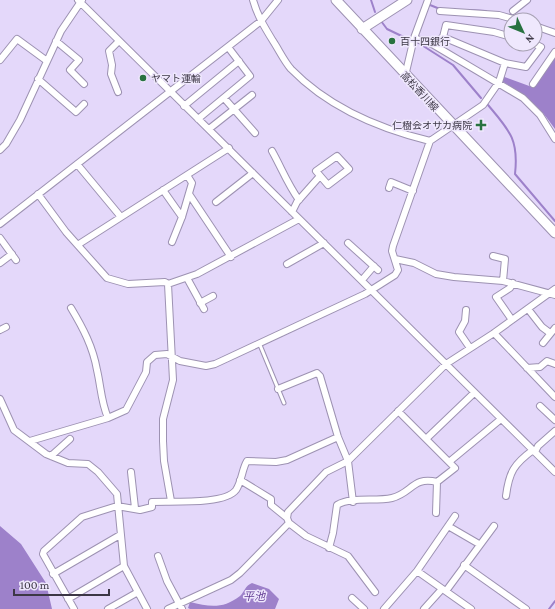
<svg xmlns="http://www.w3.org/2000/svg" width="555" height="609" font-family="'Crimson Pro','Noto Sans JP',serif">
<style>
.water{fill:#9d81ca}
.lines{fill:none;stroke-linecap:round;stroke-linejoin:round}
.stream{stroke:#9d81ca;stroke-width:2}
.lane-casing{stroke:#9d92b2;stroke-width:5}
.street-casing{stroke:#9d92b2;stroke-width:8}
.secondary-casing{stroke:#9d92b2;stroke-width:11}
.lane{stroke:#fff;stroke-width:3}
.street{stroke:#fff;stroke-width:6}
.secondary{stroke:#fff;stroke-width:9}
.poi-dot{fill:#287240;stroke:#efe8fd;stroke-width:1.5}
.labels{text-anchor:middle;stroke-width:3;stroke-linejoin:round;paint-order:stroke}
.poi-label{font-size:10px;fill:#3c3745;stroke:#efe8fd;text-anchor:start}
.street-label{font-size:10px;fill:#3c3745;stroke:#efe8fd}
.water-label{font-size:11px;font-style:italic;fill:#603992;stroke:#efe8fd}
</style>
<rect width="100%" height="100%" fill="#e4d8fa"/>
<path class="water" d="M555,54V129C538,104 526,96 500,80L502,76L532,87Z
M0,526L21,544L46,583L52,609H0Z
M252,583L269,589L279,599L275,609H190L188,608L190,602C210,607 223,609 240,596C245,591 245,586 252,583Z"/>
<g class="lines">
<path class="stream" d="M371,0L375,12
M430,5L440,9
M468,10L486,11
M518,18L525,20
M381,21L387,29L410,40
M417,42L453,65L481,98
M488,105C509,130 519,139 515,174L555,221
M549,609L555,601"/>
<g class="lane-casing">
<path id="lane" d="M260,345L284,403"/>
</g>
<g class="street-casing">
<path id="street" d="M78,0L555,472
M253,0C257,15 265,28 273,41C279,50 284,61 291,69C328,107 380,129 430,141
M440,11L499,15L517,20
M513,11L527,0
M535,26L555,33
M443,37L446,25L494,32L511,37
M414,38L432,44L523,98L540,115L555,139
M56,41L79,60L70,70L84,84
M432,44L443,37L505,63L526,67L541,47L535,44
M0,60L17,39L47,61
M405,76L414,38L428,0
M38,79L76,112L84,104
M533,84L555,52
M118,92L111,74L112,65L109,51L119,41
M224,98L255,133
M184,106L239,61
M198,119L250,76L228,47
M209,129L252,95
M0,150L6,144L20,120L61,31L82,0
M272,151C281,167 288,185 299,200
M337,156L349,169L328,185L316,171Z
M77,164L121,217
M389,188L391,182L413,191
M163,190L182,217
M38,194L66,232L107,278L128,284L165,282L168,284L197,274L299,219
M189,194L231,257
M216,202L253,173
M292,212L297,202L320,176
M0,224L261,21L278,0
M0,238L16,260
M172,242L182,217L192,183L187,175
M348,243L378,270
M79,244L229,148
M493,256L505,259L503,281
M395,259L414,263L436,274L454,277L503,281L555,295
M0,263L12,254
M287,264L324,243
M187,278L204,309
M362,280L374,266
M168,284L173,380L163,419V441L164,461L171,501
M200,303L213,296
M71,308C83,328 93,347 97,370C101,387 101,402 108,418
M528,309L542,327L550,333
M466,310L465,321L459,332L470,348
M512,320L496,297L510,288L513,283
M0,330L6,327
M494,333L555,397
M543,343L555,328
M527,368L540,367L547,361L555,364
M278,389L317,373L320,376L338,437L348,461L353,502
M0,399L14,430L46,454L68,463L88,464L98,472L117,494L124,566L147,609
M540,406L555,420
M398,411L449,462L501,419
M426,439L474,393
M30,441L108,418L126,410L146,372L147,362L155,355L167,354L180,361L206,366L215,364L365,294L395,275L398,270L392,251L393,246L430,141L483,105L499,82L505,63
M535,452L538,446L555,431
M51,456L70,439
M131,472L135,508
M240,480L271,499V505L287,518
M506,496C509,472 514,464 533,450
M436,513L437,482L455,468L449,462
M289,523L306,536L348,556L375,592
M448,526L479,544
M329,548L333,533L337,505C352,496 375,502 392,498C412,493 413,476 437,482
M158,556L167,581L182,609
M464,565L526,609
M417,571L471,609
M53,574L120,535
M446,591L494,526
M352,598L364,609
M68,599L124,566
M74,609L43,554L44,551L82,517L117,506L140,510L152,507V502C171,501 225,505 236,490C242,481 242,469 247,461L276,462L287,460L338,437
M108,609L138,592
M168,609L231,580L240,573L289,523L287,518L288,512L326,472L348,461L446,364L494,333L555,289
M384,609L417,571L455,516
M424,609L442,589"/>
</g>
<g class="secondary-casing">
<path id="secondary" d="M336,0L555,233
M362,29L407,0"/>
</g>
<use href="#lane" class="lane"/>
<use href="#street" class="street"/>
<use href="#secondary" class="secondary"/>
</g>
<g class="poi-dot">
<circle cx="392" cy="41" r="4"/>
<circle cx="143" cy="78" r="4"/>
<path d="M479 119h4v4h4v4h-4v4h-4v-4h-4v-4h4z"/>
</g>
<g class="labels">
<g class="poi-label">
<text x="400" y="45">百十四銀行</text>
<text x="151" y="82">ヤマト運輸</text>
<text x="472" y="129" text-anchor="end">仁樹会オサカ病院</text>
</g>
<g class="street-label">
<text transform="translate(420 91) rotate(47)" y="4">高松香川線</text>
</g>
<g class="water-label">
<text x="254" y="600">平池</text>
</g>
</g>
<g transform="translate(523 32) rotate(134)"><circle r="19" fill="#efe8fd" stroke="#a7a1b3"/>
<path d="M0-3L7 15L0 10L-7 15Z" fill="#287240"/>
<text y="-6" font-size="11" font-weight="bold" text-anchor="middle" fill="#3c3745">N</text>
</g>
<path d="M14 589v6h95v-6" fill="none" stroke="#3c3745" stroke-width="2"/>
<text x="20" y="589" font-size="12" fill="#3c3745" stroke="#efe8fd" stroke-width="3" paint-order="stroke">100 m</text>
</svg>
